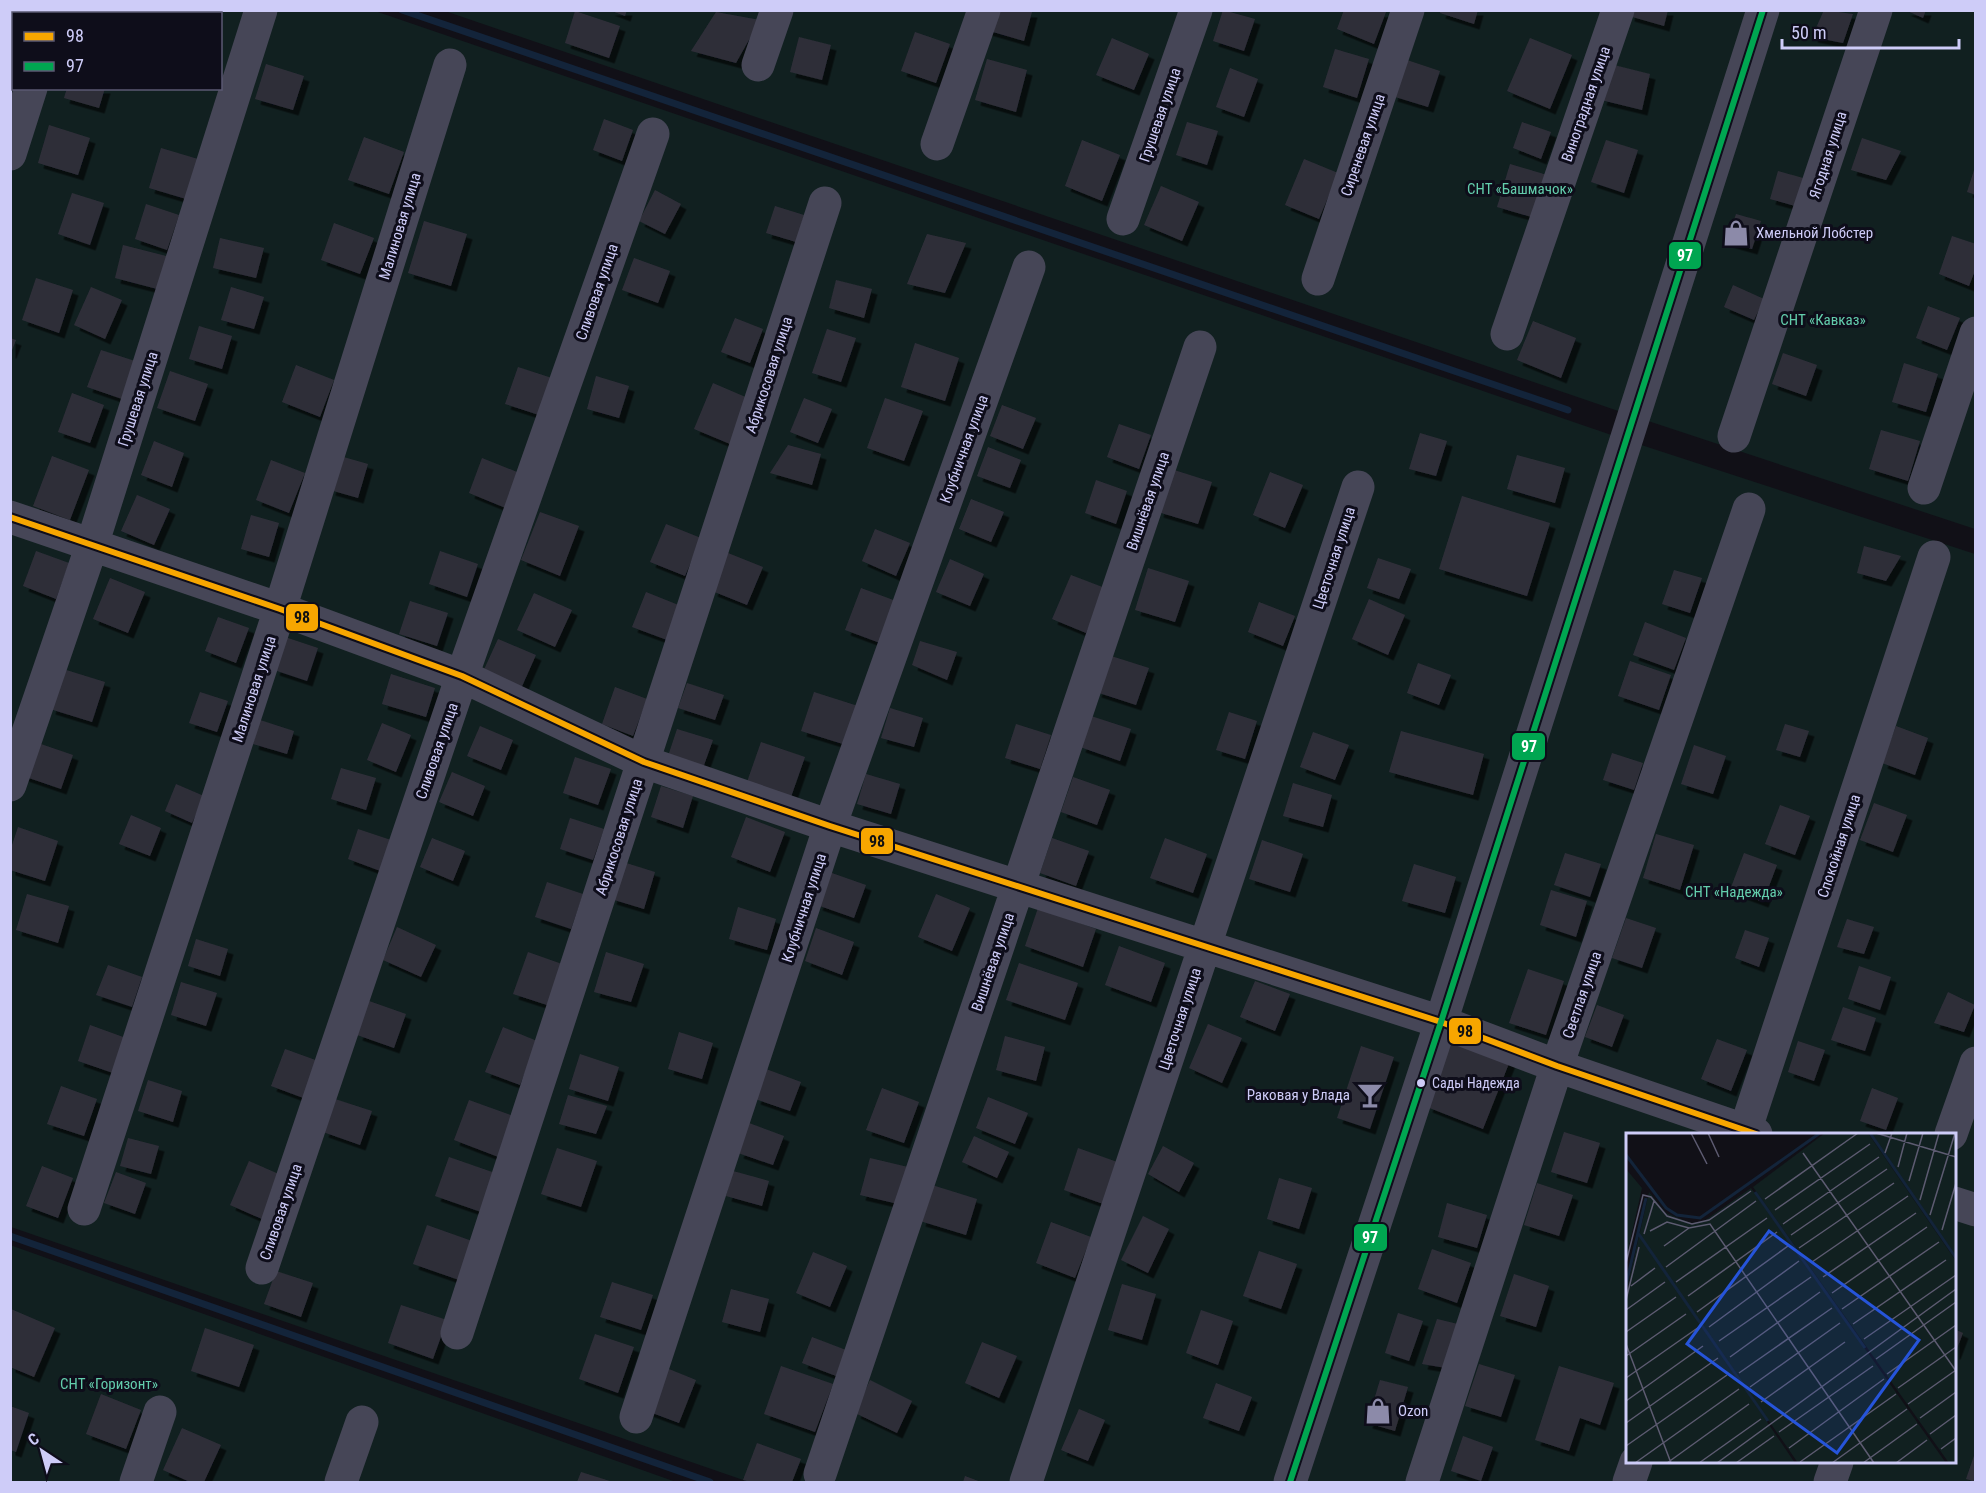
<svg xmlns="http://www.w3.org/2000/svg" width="1986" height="1493" font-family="'Roboto Condensed',sans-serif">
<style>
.green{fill:#112020;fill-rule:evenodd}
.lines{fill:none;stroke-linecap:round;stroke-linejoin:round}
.stream{stroke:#13243a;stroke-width:7}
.building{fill:#2f2e39;filter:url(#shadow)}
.minor{stroke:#464657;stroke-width:33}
.bus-1-casing{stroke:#0e0d1a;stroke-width:10}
.bus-2-casing{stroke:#0e0d1a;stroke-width:10}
.bus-1{stroke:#f7a600;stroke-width:6}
.bus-2{stroke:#00a651;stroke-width:6}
.bus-dot{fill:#ceccf8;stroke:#0e0d1a;stroke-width:2}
.labels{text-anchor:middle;stroke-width:6;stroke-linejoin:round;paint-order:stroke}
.bus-label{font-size:14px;fill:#ceccf8;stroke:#0e0d1a;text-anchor:start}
.street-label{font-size:15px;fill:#ceccf8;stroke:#0e0d1a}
.park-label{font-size:15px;fill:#63cdac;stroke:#0e0d1a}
.poi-label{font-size:15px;fill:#ceccf8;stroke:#0e0d1a;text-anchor:start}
.inset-river{fill:none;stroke:#13243a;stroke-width:3}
.inset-road{fill:none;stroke:#5d5b71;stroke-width:1.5}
.view{fill:#2654da;fill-opacity:0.15;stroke:#2654da;stroke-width:3}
.inset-edge{fill:none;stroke:#ceccf8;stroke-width:3}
.line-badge{stroke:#0e0d1a;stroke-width:2}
.badge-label{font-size:16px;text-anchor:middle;font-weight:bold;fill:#fff}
.pale-badge-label{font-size:16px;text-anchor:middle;font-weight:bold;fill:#111}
</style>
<defs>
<filter id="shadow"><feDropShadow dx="5.5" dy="5.5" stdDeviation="0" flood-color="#0009"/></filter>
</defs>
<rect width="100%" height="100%" fill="#111017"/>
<path class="green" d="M11,11H375L1626,440L1975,554V1482H749L11,1227ZM14,14H220V88H14ZM1628,1134H1954V1462H1628Z
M445,11H1975V529L1633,416Z
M10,1245L597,1454L676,1482H11Z"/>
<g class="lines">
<path class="stream" d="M402,10L1568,410
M10,1236L710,1482"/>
</g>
<path class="building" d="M609,10H627L625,16Z
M991,10L1032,12L1024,41L986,30Z
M1223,10L1255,19L1244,51L1213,41Z
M1344,10L1386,12L1374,44L1337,29Z
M1441,10H1478L1474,24L1440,13Z
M1630,10H1668L1664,26L1629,16Z
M1824,10L1853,14L1843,43L1812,37Z
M1905,10H1926L1923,18Z
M575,11L620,26L609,58L565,43Z
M716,12L760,20L736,63L691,51Z
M10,15L14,16V59L10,57Z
M915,32L950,44L936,83L901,71Z
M799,37L831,45L822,80L790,72Z
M1112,38L1149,54L1134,90L1096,75Z
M1530,38L1572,55L1550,109L1507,91Z
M1335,49L1369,59L1357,98L1323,87Z
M987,59L1027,70L1016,112L975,100Z
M1404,59L1440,71L1428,107L1392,96Z
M266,64L304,76L293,110L255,99Z
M1610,64L1650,74L1642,110L1601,100Z
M1230,68L1258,79L1244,117L1216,107Z
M67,88H105L99,108L64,98Z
M604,119L633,130L622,161L593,150Z
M1187,122L1218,131L1207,165L1176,155Z
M1522,122L1551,132L1541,159L1513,148Z
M49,125L90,138L78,175L38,163Z
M364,137L404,152L389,194L348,180Z
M1862,138L1901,151L1886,180L1851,170Z
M1082,140L1120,155L1102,201L1065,186Z
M1606,140L1638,150L1624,193L1591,182Z
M161,148L198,159L186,199L149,188Z
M1304,159L1338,173L1319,219L1285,205Z
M1510,164L1547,175L1535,218L1497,207Z
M1975,167H1976V195L1967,192Z
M1778,171L1803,178L1795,206L1770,199Z
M1161,186L1199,202L1182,241L1144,225Z
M655,190L681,204L665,234L639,221Z
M72,193L104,203L90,245L58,234Z
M146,204L179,215L167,250L135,239Z
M775,206L804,215L796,242L766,233Z
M1736,214L1761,221L1752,249L1727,242Z
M424,221L467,234L451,286L408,273Z
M334,223L374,238L360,274L321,260Z
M927,234L966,243L945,293L907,284Z
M1952,236L1976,244V268L1969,286L1939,274Z
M220,238L264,248L256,278L213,268Z
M123,245L170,257L161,290L115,278Z
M634,258L670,271L658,303L622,290Z
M36,278L73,290L59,333L22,320Z
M836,280L872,289L864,318L829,308Z
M1733,285L1764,299L1754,320L1724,307Z
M91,287L122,300L105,339L74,325Z
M231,287L264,297L254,329L221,320Z
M1928,306L1960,318L1947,350L1916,338Z
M735,318L763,329L750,363L721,352Z
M1533,321L1576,338L1561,378L1517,360Z
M199,326L232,336L222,369L189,359Z
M827,329L856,338L841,382L812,373Z
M10,338L16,340L11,353H10Z
M915,343L959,358L945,401L901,387Z
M101,350L135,361L122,399L87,387Z
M1783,353L1817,365L1806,396L1772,384Z
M1904,363L1938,374L1926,412L1892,402Z
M296,365L334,380L320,417L282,402Z
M518,367L555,379L542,416L505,404Z
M170,371L208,384L195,421L157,408Z
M596,376L629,386L619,418L587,409Z
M713,383L750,399L730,444L694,429Z
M72,393L104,405L90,443L58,432Z
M804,398L832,409L818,443L790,432Z
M885,398L923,411L904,461L867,448Z
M1002,405L1036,418L1023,449L990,436Z
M1119,424L1151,435L1139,469L1107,457Z
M1881,430L1920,441L1908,481L1869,469Z
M1420,433L1447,441L1436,476L1409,469Z
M154,441L184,453L172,487L141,475Z
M788,445L821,454L812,485L770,473Z
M988,447L1021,460L1010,488L977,476Z
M1517,455L1565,468L1555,503L1507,489Z
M52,456L89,470L70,520L33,506Z
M340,456L368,464L358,498L330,490Z
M482,458L522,474L508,509L469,493Z
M271,460L305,473L289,513L256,500Z
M1171,469L1212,482L1198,524L1158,512Z
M1270,472L1303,485L1285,528L1253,515Z
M1096,480L1127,491L1116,524L1085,513Z
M137,495L170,509L154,545L121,531Z
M1462,496L1550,523L1527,596L1439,569Z
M971,499L1004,512L991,542L959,529Z
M540,512L579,526L560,576L521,560Z
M251,515L279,523L269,557L241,549Z
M666,524L701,538L685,576L650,562Z
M875,529L910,543L896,576L862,561Z
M1864,546L1901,556L1886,581L1857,573Z
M36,551L69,563L56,599L23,586Z
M440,551L478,564L467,597L429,584Z
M728,553L763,567L747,605L712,591Z
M1378,558L1411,569L1399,599L1367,588Z
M950,559L984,574L970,606L936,592Z
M1148,568L1189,581L1175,622L1135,610Z
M1674,570L1702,578L1690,613L1662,604Z
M1071,575L1105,588L1086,633L1052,619Z
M110,578L145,592L128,633L93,619Z
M861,588L896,601L880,643L845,630Z
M646,592L681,606L667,640L632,627Z
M534,593L572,610L555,647L517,630Z
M1369,599L1405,615L1388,655L1352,639Z
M410,601L448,613L437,646L399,634Z
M1259,602L1295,616L1283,646L1248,632Z
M218,617L249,628L236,663L205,651Z
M1645,622L1686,638L1674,670L1633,655Z
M285,637L318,648L307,681L274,670Z
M498,639L536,655L519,693L481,676Z
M920,641L957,652L947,680L912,665Z
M1108,655L1149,668L1136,705L1096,692Z
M1630,661L1671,675L1659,710L1618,696Z
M1418,663L1451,675L1439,705L1407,693Z
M63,669L105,682L92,722L50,709Z
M391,674L435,688L426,717L382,704Z
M687,683L724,695L715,720L678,708Z
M615,687L647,699L633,736L602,724Z
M200,692L228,701L217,732L189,723Z
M814,692L858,706L846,745L801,731Z
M890,708L923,718L914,747L881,738Z
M1229,712L1257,721L1245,759L1216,750Z
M1091,716L1131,729L1120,761L1080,747Z
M260,720L294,731L287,754L253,744Z
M382,723L411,735L396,772L367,760Z
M1016,724L1051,735L1040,769L1005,758Z
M1785,724L1809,731L1800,757L1776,750Z
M480,726L513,740L501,770L467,756Z
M1896,726L1928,738L1915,775L1882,763Z
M677,729L713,740L703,768L668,756Z
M1401,731L1484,754L1473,795L1389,772Z
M1313,732L1349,745L1335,780L1300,767Z
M35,742L73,755L61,789L23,776Z
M761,742L805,757L791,797L747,782Z
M1694,745L1726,756L1713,794L1681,784Z
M1612,753L1643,763L1634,790L1603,780Z
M575,757L611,769L598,805L563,793Z
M341,768L376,778L366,810L331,799Z
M452,772L485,786L473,816L439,802Z
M866,774L900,784L891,814L857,804Z
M1073,777L1110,790L1097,825L1061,812Z
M1293,783L1332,795L1323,827L1283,816Z
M176,784L204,796L192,823L165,811Z
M661,786L693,796L683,828L651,817Z
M1874,803L1907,815L1893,852L1860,840Z
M1780,805L1810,816L1795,855L1765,844Z
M131,815L161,828L150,856L119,844Z
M746,817L785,832L770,872L731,857Z
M570,818L604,829L593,860L560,849Z
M18,827L58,841L45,881L10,870V851Z
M358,829L394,841L383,872L348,859Z
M1656,834L1694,845L1680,890L1643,878Z
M432,838L465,851L453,881L420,867Z
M1052,838L1089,851L1076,886L1040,873Z
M1165,838L1207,854L1193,893L1150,878Z
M1262,840L1303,854L1290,892L1249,879Z
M1565,853L1601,864L1590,897L1554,885Z
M1744,853L1777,865L1763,902L1730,890Z
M623,862L655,872L644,909L611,899Z
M1414,864L1456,877L1445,913L1402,901Z
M829,872L866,885L854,918L817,905Z
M547,882L583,894L571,929L535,917Z
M1551,890L1587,901L1576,937L1540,925Z
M27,894L69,906L58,943L16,930Z
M936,894L970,908L952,951L918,937Z
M738,907L776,919L767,950L729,939Z
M1038,908L1096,929L1083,967L1025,946Z
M1626,918L1656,928L1642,968L1612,958Z
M1847,919L1874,927L1864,954L1837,947Z
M397,927L436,945L421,977L383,960Z
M816,928L854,942L842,975L805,961Z
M1745,930L1769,938L1759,967L1735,958Z
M196,939L228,949L220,976L188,966Z
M1119,946L1165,963L1151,1002L1105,985Z
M528,952L562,964L547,1005L513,994Z
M606,952L644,964L631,1002L594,992Z
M1019,963L1078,983L1065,1020L1006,1000Z
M108,965L142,977L132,1007L96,995Z
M1859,966L1891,977L1880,1010L1848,999Z
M1528,969L1564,981L1546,1035L1509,1023Z
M1255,981L1290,994L1275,1031L1240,1017Z
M181,982L217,993L206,1026L171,1015Z
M1948,992L1975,1005L1964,1032L1934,1023Z
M369,1001L406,1014L394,1048L357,1035Z
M1597,1005L1624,1015L1612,1047L1585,1037Z
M1843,1007L1876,1018L1865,1051L1831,1040Z
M1208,1024L1242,1038L1222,1083L1189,1068Z
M90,1025L126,1038L113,1073L78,1061Z
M503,1027L537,1041L520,1085L485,1072Z
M679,1032L713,1043L702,1079L668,1069Z
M1005,1036L1045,1047L1036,1081L996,1070Z
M1717,1039L1747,1050L1731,1091L1701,1079Z
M1451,1041L1510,1061L1483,1129L1427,1107Z
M1798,1041L1825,1050L1814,1081L1788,1072Z
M1361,1046L1394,1057L1370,1129L1337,1118Z
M285,1049L321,1062L306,1099L271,1086Z
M580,1054L619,1067L608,1101L569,1089Z
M766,1069L801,1082L790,1111L755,1099Z
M148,1080L182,1091L173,1122L138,1111Z
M61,1086L97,1099L84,1136L47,1124Z
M882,1088L919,1102L904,1143L866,1130Z
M1872,1088L1898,1098L1886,1130L1860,1121Z
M568,1095L607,1106L596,1134L559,1124Z
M988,1097L1028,1113L1015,1144L976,1128Z
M335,1099L372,1111L360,1145L323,1132Z
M469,1100L516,1117L501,1158L454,1140Z
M749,1123L784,1136L773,1165L738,1153Z
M1564,1132L1600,1143L1587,1183L1551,1172Z
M974,1136L1009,1152L997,1178L962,1162Z
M128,1138L159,1146L151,1174L120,1166Z
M1163,1146L1194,1163L1179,1192L1148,1174Z
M557,1148L597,1161L581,1207L541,1194Z
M1078,1148L1120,1163L1106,1205L1064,1190Z
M449,1157L495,1173L481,1212L435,1196Z
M870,1158L908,1167L898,1204L860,1195Z
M249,1161L281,1175L262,1219L230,1205Z
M42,1166L73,1178L58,1218L26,1206Z
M733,1171L769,1181L762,1206L726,1196Z
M116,1172L146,1183L135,1214L104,1203Z
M1279,1178L1312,1188L1299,1229L1267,1219Z
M1537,1183L1573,1195L1559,1236L1524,1225Z
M932,1185L977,1199L966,1235L920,1221Z
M1447,1203L1487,1215L1477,1248L1438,1237Z
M1143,1216L1169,1229L1148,1273L1121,1260Z
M1051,1222L1091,1237L1075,1278L1036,1263Z
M427,1225L472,1241L459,1280L413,1264Z
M1432,1249L1471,1263L1457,1303L1418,1289Z
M1259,1251L1297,1264L1281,1309L1243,1296Z
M813,1252L847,1266L830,1307L796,1293Z
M276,1271L313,1283L301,1317L264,1304Z
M1514,1274L1549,1286L1536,1327L1500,1316Z
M612,1282L653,1295L641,1330L600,1317Z
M1122,1284L1156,1294L1142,1340L1108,1330Z
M731,1289L769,1299L760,1332L722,1322Z
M401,1305L447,1320L433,1359L388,1343Z
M11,1309L55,1328L34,1377L10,1367Z
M1201,1310L1233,1321L1218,1365L1186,1353Z
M1398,1313L1423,1321L1409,1361L1385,1353Z
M1437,1319L1462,1325L1452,1369L1422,1364Z
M205,1328L254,1345L239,1387L191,1371Z
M1954,1329L1963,1333L1955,1354H1954Z
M595,1334L634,1347L618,1393L579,1379Z
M812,1337L846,1350L836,1376L802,1363Z
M982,1342L1017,1356L999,1398L965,1383Z
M1479,1364L1515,1375L1501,1417L1465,1406Z
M781,1366L833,1384L815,1432L764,1414Z
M1559,1366L1614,1383L1600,1425L1580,1418L1569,1451L1535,1440Z
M664,1367L696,1380L679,1423L647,1411Z
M870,1380L912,1401L897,1433L855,1413Z
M1380,1380L1408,1387L1395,1431L1367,1423Z
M1216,1383L1252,1397L1239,1431L1203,1418Z
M101,1394L141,1410L126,1449L86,1434Z
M10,1406L29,1413L16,1452L10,1450Z
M1079,1409L1105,1420L1088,1461L1061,1450Z
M182,1428L221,1445L204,1482H190L163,1470Z
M1463,1436L1493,1447L1481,1481L1451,1471Z
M757,1443L801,1459L792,1482H751L743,1480Z
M1975,1453H1976V1482L1966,1479Z
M581,1472L613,1482H577Z
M965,1476L981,1482H963Z"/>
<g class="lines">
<path class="minor" d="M54,14L55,10
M758,65L777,10
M937,144L984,10
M10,154L31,88
M1123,219L1196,10
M1318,279L1408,10
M1507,334L1618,10
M1734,436L1876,10
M1924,488L1976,333
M10,517L280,609L462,676L644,762L830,826L1441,1022L1557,1066L1756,1134
M10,785L92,545L261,10
M1744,1134L1934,557
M1951,1134L1976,1063
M1954,1203L1976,1210
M84,1209L280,609L450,65
M262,1268L462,676L653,134
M457,1333L825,203
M636,1417L830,826L1029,267
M820,1474L1200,347
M136,1482L160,1412
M341,1482L362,1422
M1026,1482L1358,487
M1290,1482L1441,1022L1763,10
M1422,1482L1557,1066L1749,509
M1629,1482L1636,1462
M1830,1482L1837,1462"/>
<g class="bus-1-casing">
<path id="bus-1" d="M10,517L280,609L462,676L644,762L830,826L1441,1022L1557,1066L1756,1134"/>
</g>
<g class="bus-2-casing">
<path id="bus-2" d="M1290,1482L1441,1022L1763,10"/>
</g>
<use href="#bus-1" class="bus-1"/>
<use href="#bus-2" class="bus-2"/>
</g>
<defs>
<g id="shop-bare" transform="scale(2.07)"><path d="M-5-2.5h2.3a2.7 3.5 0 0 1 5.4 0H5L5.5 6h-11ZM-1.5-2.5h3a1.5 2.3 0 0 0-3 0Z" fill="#8c8aa9" stroke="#0e0d1a" stroke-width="2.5" paint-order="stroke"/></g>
<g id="bar-bare" transform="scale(2.07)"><path d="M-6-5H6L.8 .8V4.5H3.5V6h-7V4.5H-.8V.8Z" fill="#8c8aa9" stroke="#0e0d1a" stroke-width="2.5" paint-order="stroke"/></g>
</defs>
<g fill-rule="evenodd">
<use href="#shop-bare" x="1736" y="233"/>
<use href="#bar-bare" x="1370" y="1095"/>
<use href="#shop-bare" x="1378" y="1411"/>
</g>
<circle class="bus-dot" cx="1421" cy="1083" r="5"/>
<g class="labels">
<g class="bus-label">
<text x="1432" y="1088">Сады Надежда</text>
</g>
<g class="street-label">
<text transform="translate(1586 104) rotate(-71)" y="5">Виноградная улица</text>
<text transform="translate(1160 115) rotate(-71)" y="5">Грушевая улица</text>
<text transform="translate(1363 145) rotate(-71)" y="5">Сиреневая улица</text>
<text transform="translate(1828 155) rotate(-72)" y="5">Ягодная улица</text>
<text transform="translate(400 226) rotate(-73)" y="5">Малиновая улица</text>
<text transform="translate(597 292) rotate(-71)" y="5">Сливовая улица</text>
<text transform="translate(769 375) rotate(-72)" y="5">Абрикосовая улица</text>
<text transform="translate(138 399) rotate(-72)" y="5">Грушевая улица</text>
<text transform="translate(964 449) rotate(-70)" y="5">Клубничная улица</text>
<text transform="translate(1148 501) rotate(-71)" y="5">Вишнёвая улица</text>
<text transform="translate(1334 558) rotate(-72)" y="5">Цветочная улица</text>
<text transform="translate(254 689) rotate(-72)" y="5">Малиновая улица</text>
<text transform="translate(437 751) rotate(-71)" y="5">Сливовая улица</text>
<text transform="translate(619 837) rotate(-72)" y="5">Абрикосовая улица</text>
<text transform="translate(1839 846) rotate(-72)" y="5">Спокойная улица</text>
<text transform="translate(804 908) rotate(-72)" y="5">Клубничная улица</text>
<text transform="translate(993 962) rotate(-71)" y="5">Вишнёвая улица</text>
<text transform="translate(1582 995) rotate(-71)" y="5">Светлая улица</text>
<text transform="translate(1180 1019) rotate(-72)" y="5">Цветочная улица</text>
<text transform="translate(281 1212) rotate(-71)" y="5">Сливовая улица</text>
</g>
<g class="park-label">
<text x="1520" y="194">СНТ «Башмачок»</text>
<text x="1823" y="325">СНТ «Кавказ»</text>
<text x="1734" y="897">СНТ «Надежда»</text>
<text x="109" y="1389">СНТ «Горизонт»</text>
</g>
<g class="poi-label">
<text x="1756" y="238">Хмельной Лобстер</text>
<text x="1350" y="1100" text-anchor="end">Раковая у Влада</text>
<text x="1398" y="1416">Ozon</text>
</g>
</g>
<g transform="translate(1626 1133)">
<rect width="330" height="330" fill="#111017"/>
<path d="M199,0H242L330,128V330H323L127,54ZM245,0H330V123ZM0,36L16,55L0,126ZM125,55L320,330H172L19,109L169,330H0V161L23,59L40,80L65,90L78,88Z" fill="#112020"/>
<path class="inset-river" d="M244,0L330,125M0,22L40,75L51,82L74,85L194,0M129,59L239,215M12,100L142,288M0,152L20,65"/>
<path class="inset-road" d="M65,0L81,31M82,0L93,24M250,0L330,24M177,20L330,238M259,20L266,0M272,34L281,0M283,48L297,0M139,66L232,0M294,67L313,0M149,77L244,11M304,82L329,0M157,91L253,24M316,97L330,50M24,98L41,89L63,95L84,91L248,330M18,101L28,68M165,102L261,36M38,113L63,95M173,115L268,50M186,129L282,63M0,130L17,62L25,64L41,83L66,91L83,87L125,58M40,134L130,68M197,144L290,80M50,149L141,85M5,153L29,135M206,160L301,94M62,163L151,99M0,167L13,114M216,176L313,109M0,177L39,149M71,179L162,113M227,191L320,127M83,194L173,128M0,199L50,164M238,206L330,142M93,208L185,144M0,211L45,330M0,223L60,181M104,224L194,159M250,226L330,169M113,240L206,175M261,241L330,192M0,245L73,194M124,254L214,190M272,255L330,214M0,268L77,213M135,269L219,209M282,271L330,237M294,285L330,259M0,290L92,225M153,299L247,233M304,301L330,282M0,313L101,242M163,315L258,246M315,316L330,305M174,329L270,261M9,330L113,256M41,330L123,271M73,330L135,286M91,330L330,156M110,330L148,303M206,330L281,276M237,330L291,291M270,330L301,307"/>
<path class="view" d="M143,98L293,207L211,320L61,211Z"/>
<rect width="330" height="330" class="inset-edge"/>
</g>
<g class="line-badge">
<rect x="1668" y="241" width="34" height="29" rx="6" fill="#00a651"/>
<rect x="285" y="603" width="34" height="29" rx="6" fill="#f7a600"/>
<rect x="1511" y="732" width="35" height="29" rx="6" fill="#00a651"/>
<rect x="860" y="827" width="34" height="28" rx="6" fill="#f7a600"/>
<rect x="1448" y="1017" width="34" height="28" rx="6" fill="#f7a600"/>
<rect x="1353" y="1223" width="35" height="29" rx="6" fill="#00a651"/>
</g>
<g class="badge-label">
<text x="1685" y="261">97</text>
<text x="1529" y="752">97</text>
<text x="1370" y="1243">97</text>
</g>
<g class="pale-badge-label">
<text x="302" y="623">98</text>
<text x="877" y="847">98</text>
<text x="1465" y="1037">98</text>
</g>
<rect width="1986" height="1493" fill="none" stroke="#ceccf8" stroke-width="24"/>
<rect x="12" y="12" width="210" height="78" fill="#0e0d1a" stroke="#5b5973" stroke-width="1.5"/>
<rect x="24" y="32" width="30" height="9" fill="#f7a600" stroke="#5b5973" stroke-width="1.5"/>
<text x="66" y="42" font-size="18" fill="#ceccf8">98</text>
<rect x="24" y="62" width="30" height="9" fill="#00a651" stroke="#5b5973" stroke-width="1.5"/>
<text x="66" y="72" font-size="18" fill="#ceccf8">97</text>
<g transform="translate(42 1451) rotate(324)" stroke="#0e0d1a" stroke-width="4.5" paint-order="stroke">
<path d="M0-4.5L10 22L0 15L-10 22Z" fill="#ceccf8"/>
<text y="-9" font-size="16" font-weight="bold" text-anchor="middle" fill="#ceccf8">С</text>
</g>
<path d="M1782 39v9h177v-9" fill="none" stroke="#ceccf8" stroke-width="3"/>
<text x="1791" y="39" font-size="18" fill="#ceccf8" stroke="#0e0d1a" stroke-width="4.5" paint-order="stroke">50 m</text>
</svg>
